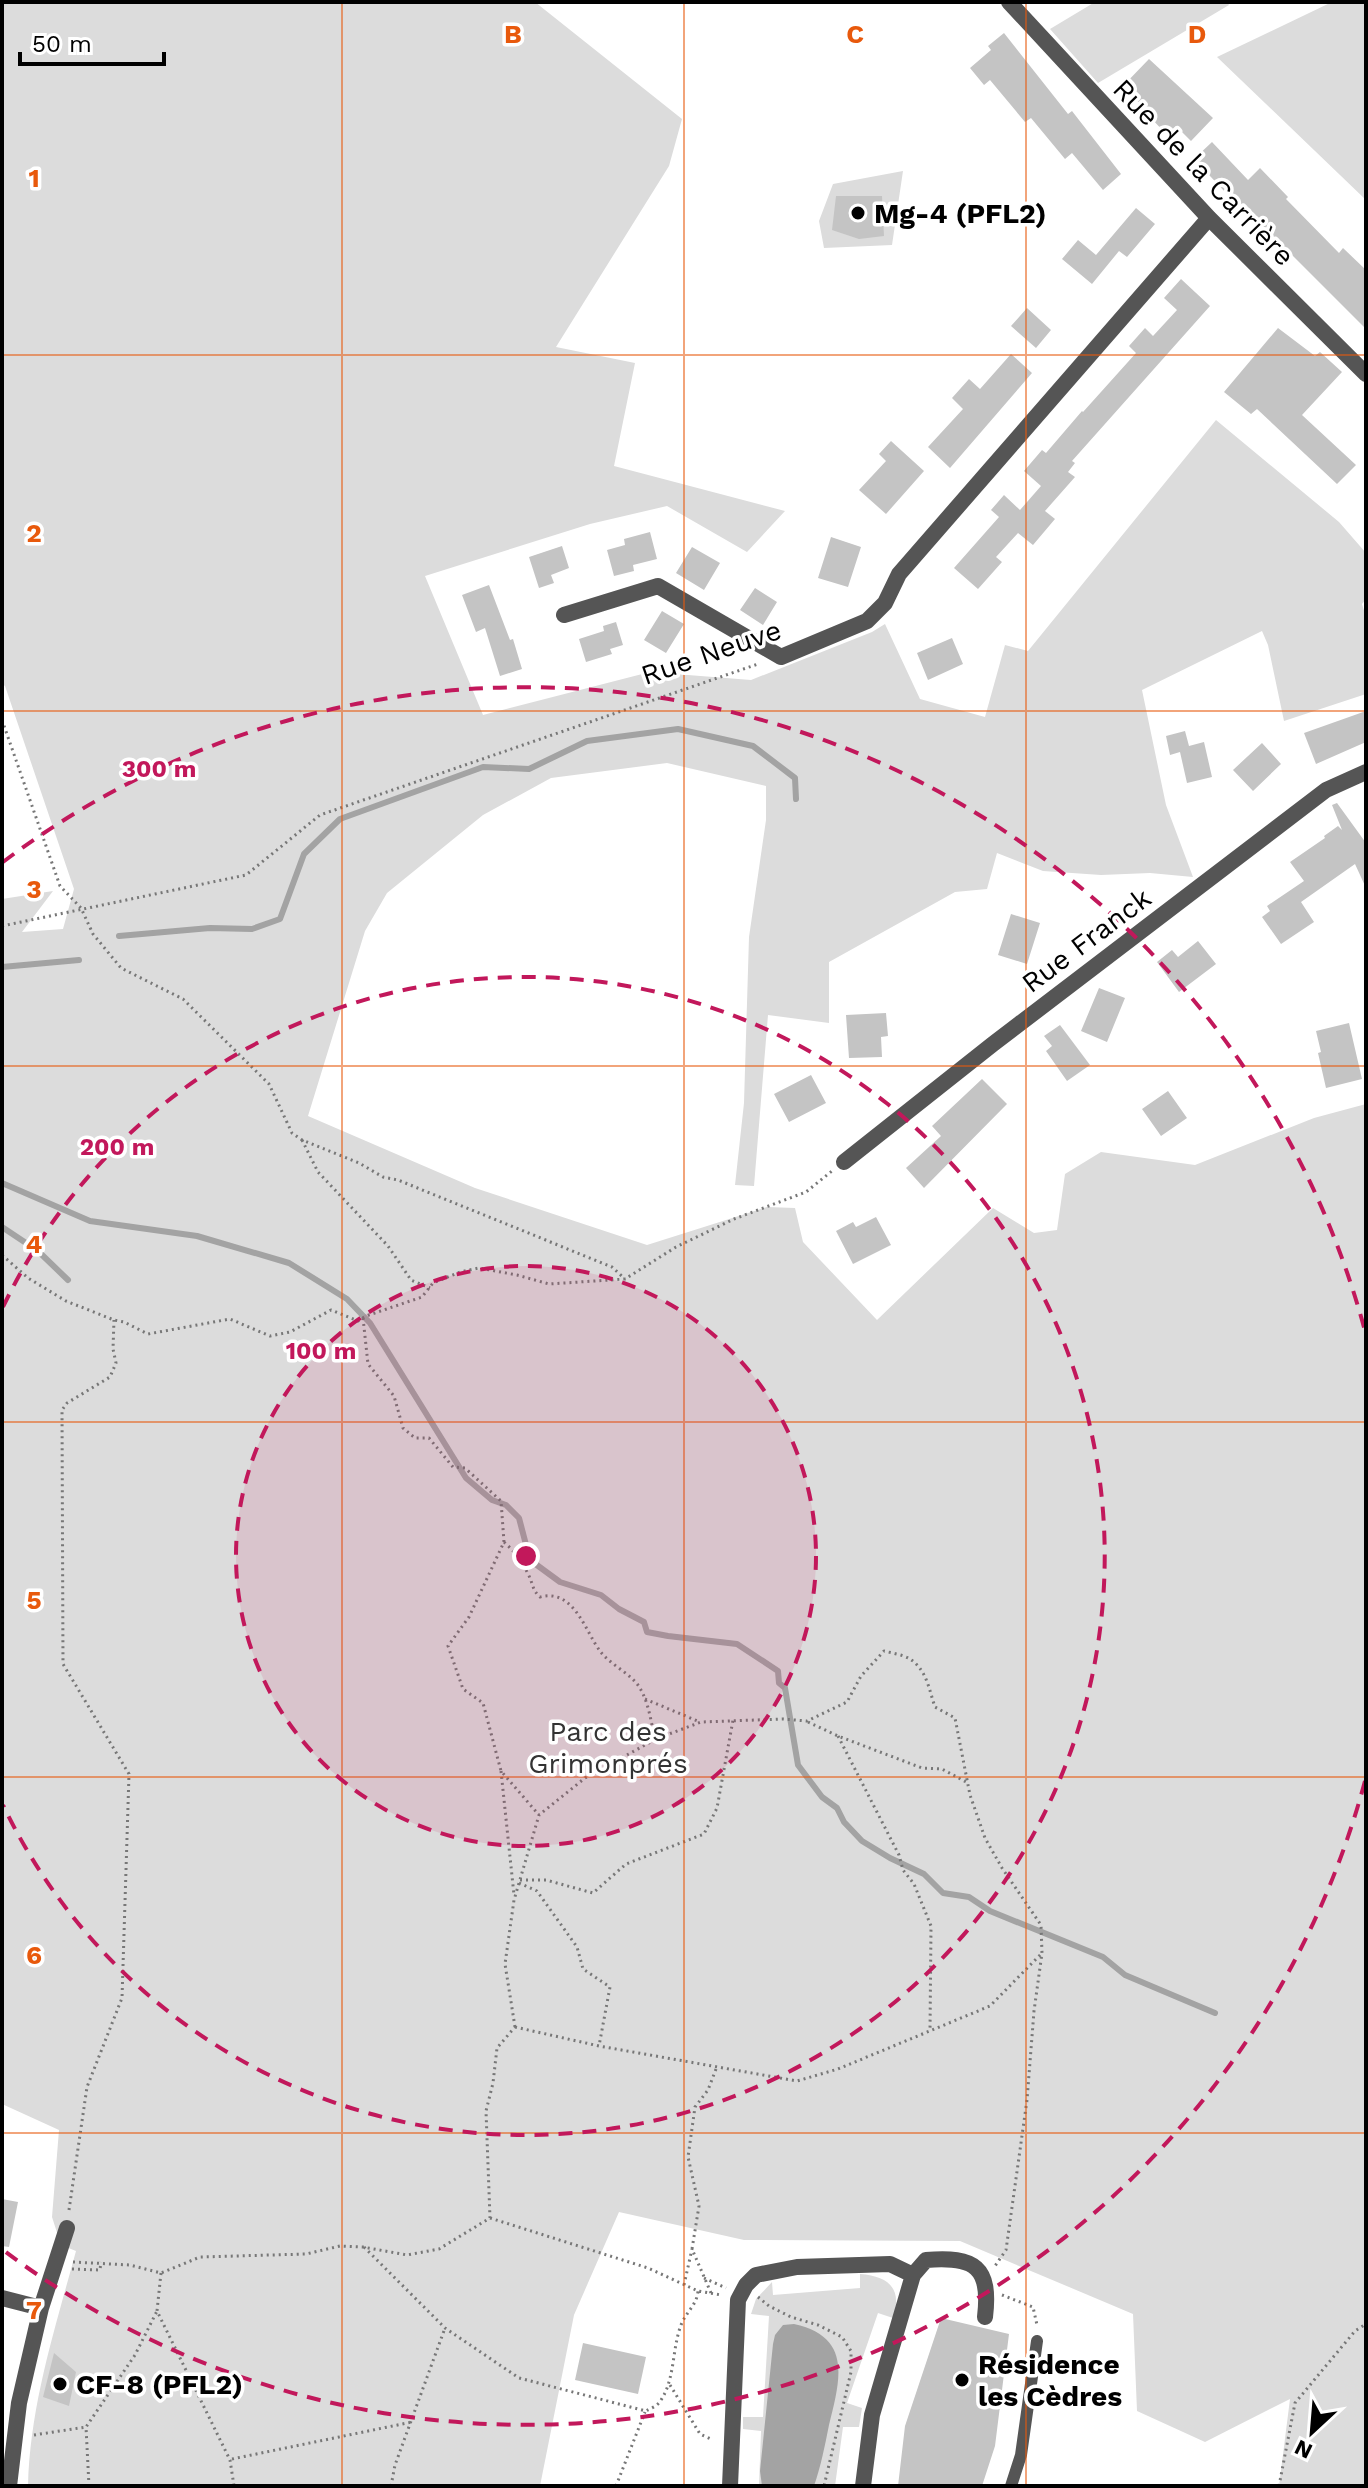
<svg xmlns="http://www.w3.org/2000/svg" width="1368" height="2488" font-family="'Work Sans',sans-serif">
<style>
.green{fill:#dcdcdc}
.water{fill:#a3a3a3}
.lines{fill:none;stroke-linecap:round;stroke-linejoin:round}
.stream{stroke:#a3a3a3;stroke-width:6}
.building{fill:#c4c4c4}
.path{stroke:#777;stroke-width:3;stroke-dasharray:2 4;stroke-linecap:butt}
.lane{stroke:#555;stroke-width:12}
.street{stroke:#555;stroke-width:16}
.grid{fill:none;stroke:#e8590c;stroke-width:2;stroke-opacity:0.55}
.ring{fill:none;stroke:#c2185b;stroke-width:4;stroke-dasharray:14 10}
.poi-dot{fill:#000;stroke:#fff;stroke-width:3}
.labels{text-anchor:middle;stroke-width:7;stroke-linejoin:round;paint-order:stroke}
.street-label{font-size:28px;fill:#000;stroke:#fff}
.poi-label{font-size:28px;font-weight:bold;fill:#000;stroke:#fff;text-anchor:start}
.park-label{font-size:28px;fill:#333;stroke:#fff}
.grid-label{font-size:26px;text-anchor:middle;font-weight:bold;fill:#e8590c;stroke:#fff;stroke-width:7;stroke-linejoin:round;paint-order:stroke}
.centre{fill:#c2185b;stroke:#fff;stroke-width:4}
.ring-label{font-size:24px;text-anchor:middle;font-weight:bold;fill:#c2185b;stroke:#fff;stroke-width:7;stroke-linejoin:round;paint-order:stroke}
</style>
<rect width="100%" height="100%" fill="#fff"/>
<path class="green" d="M2,2H535L682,119L669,166L556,347L635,363L614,466L785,511L747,552L667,506L590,524L425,576L483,715L650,672L751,680L872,632L885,624L920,699L985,717L1005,645L1028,651L1216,420L1339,522L1366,553V599L1362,604L1366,617V694L1284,721L1268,645L1262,631L1142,690L1166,805L1193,877L1150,873L1101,875L1043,871L997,853L987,889L955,892L829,962V1023L768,1015L754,1186L735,1185L744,1103L749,937L766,820V786L667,763L551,778L483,815L387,893L365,931L308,1116L475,1188L647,1245L767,1207L795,1208L803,1242L877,1320L993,1208L1034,1233L1057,1230L1065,1174L1101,1152L1195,1165L1314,1118L1366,1104V2486H1279L1290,2399L1205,2442L1137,2411L1133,2314L960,2241L744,2240L619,2212L574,2315L540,2486L473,2484L472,2486H28C30,2405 55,2329 76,2251L61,2245L52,2217L59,2130L2,2104V899L53,891L22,932L63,929L74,889L5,686L2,684Z
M1095,2H1227L1229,5L1098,83L1050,29Z
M1332,2H1366V200L1217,57Z
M903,171L892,245L824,248L819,221L833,184Z
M860,2274C888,2276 903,2288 893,2318L878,2313L847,2403L862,2408L859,2427H843L835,2486H759L761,2431L743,2429V2417H763L769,2316L751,2314L756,2299L772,2282L773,2295L860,2288Z"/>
<path class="water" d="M794,2324C853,2337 840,2380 829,2425C825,2445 821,2466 814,2486H762L760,2471L773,2344L775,2335L783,2325Z"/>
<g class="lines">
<path class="stream" d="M119,936L210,928L252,929L280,919L304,854L340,819L483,767L529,769L587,741L678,729L753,746L795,778L796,799
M2,967L79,960
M2,1183L90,1221L197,1236L289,1263L347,1299L370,1323L466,1478L492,1500L506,1505L519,1518L530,1560L560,1582L601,1595L619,1609L644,1622L647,1632L668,1636L737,1644L778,1671L779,1683L785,1688L798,1765L822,1797L837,1808L844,1822L862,1841L890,1858L924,1874L943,1893L969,1897L990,1911L1103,1957L1125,1975L1215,2013
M2,1227L38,1251L68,1280"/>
</g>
<path class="building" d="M1004,33L1068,114L1072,111L1121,174L1103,190L1072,153L1065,159L1031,118L1025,122L990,80L984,85L970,68L991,50L988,46Z
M1149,59L1213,118L1191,141L1176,126L1167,135L1150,117L1152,115L1122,87Z
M1212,142L1248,180L1260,168L1288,197L1286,199L1339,253L1343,248L1366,270V329L1261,224L1258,227L1194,159Z
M836,196H882L884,236L859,239L832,230Z
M1136,208L1155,224L1127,257L1119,251L1092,284L1062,259L1078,240L1096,255Z
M1181,279L1210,306L1072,461L1075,463L1068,472L1075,477L1045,511L1055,519L1033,545L1018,533L996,557L1002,562L978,589L954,568L999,517L991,510L1004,495L1020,510L1041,486L1024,471L1042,450L1046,453L1082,411L1083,412L1136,353L1129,346L1145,328L1153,336L1177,310L1164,298Z
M1027,308L1051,330L1036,348L1011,326Z
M1278,328L1315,356L1320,352L1342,372L1302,415L1356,465L1337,484L1257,409L1251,414L1224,392Z
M1011,354L1032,373L950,468L928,447L963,409L952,398L969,379L980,389Z
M891,441L924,471L886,514L859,490L886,461L879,454Z
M650,532L657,559L633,565L634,571L614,576L607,550L625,545L624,539Z
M831,537L861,547L848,587L818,578Z
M562,546L569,568L551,575L554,583L539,588L529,557Z
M692,547L720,563L704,590L676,573Z
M489,585L510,640L513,639L522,669L500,676L485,628L476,632L462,595Z
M755,588L777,602L763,625L740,610Z
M662,611L684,624L666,653L644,640Z
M616,622L623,645L610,649L612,654L586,662L579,639L604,631L603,626Z
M952,638L963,664L928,680L917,653Z
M1366,711V742L1316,764L1304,733Z
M1185,731L1189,746L1204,742L1212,777L1187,783L1180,752L1170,755L1166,736Z
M1262,743L1281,764L1253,791L1233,770Z
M1337,803L1366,843V888L1355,864L1301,902L1314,922L1281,944L1262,917L1270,911L1267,906L1304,881L1290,862L1325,838L1324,836L1338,826L1342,830L1332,805Z
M1011,914L1040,923L1027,964L998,955Z
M1198,941L1216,964L1179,992L1157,962L1172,950L1178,957Z
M1099,988L1125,998L1107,1042L1081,1031Z
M886,1013L888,1036L881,1037L882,1057L849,1058L846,1015Z
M1349,1023L1362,1079L1326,1088L1318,1053L1321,1052L1316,1031Z
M1060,1025L1090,1065L1067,1081L1046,1051L1052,1046L1044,1036Z
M811,1075L826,1103L789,1122L774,1094Z
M982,1079L1007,1104L924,1188L906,1168L941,1136L932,1126Z
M1168,1091L1187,1118L1161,1136L1142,1109Z
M876,1217L891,1245L853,1264L836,1231L853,1222L856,1227Z
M2,2199L18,2202L9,2247L2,2246Z
M941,2318L1009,2334L995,2446L982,2486H898L905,2426Z
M583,2343L646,2357L638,2394L575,2380Z
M54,2353L76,2372L69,2406L43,2397Z"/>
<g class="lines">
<path class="path" d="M2,720L60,886L81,908L93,934L121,968L183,999L269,1084L292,1133L302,1140L359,1163L383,1177L398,1180L612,1267L625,1279
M2,926L246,875L320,815L758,664
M302,1140L318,1172L388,1246L411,1280L430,1288
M2,1255L28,1278L66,1301L114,1320L124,1322L148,1334L230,1319L270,1336L290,1332L331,1310L358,1321L366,1316L422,1297L433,1283L460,1272L479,1268L517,1275L549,1284L625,1279L676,1247L734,1219L806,1192L832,1171
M363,1318L368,1364L394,1396L403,1428L415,1438H429L453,1467L465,1468L501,1501L504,1542L469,1617L448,1646L463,1689L483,1703L501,1771L539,1815
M504,1542C514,1551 522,1561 528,1574C533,1583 532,1590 540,1597C574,1588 585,1631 600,1651C611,1666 633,1674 641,1690C649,1704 651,1723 655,1738
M645,1699L700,1722
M808,1722L838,1736L922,1768L942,1769L968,1783
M838,1736L899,1855L903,1870L914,1884L931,1926L930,2031
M501,1771L514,1895
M520,1880H546L593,1893L626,1864L704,1834L717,1808L733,1720
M519,1883L537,1891L577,1947L583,1969L610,1987L599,2046
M515,2027L505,1964L514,1900L539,1815L585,1778L656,1739L701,1722L783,1719L807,1721L847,1702L861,1676L884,1651C892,1653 904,1655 910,1659C927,1670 929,1690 935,1707L955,1718L970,1795L985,1838L1002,1868L1041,1925L1042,1953L1034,2011L1027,2100L1006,2250L995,2266
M515,2027L599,2046L797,2081L838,2069L990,2006L1042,1953
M69,2210L87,2087L122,1998L129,1774L63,1664L62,1410L67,1403L110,1377L116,1363L113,1349L114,1320
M490,2218L648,2268L698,2291L721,2295
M364,2247L445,2328L519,2378L646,2411C651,2408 658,2406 661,2400C675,2379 672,2349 681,2325C686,2312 697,2305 698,2291
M73,2262L130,2265L161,2273L200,2257L306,2254L340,2246L363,2247L407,2255L439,2249L490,2218L486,2111L493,2083L497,2048L515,2027
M72,2269L100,2270L101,2262
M161,2273L157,2311L230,2460L234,2486
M704,2278L726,2288
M684,2285L692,2249
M711,2293L692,2249L699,2206L688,2157L695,2107L708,2090L716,2069
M1002,2295L1033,2307L1037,2325
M758,2297L769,2306L791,2317L818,2325L842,2337L851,2351V2372L824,2486
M670,2385L700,2434L713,2440
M34,2435L86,2427
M232,2459L412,2422
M89,2486L86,2427L135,2355L157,2311
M391,2486L395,2465L445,2328
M616,2486L645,2412
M1279,2486L1295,2403L1355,2331L1366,2324"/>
<path class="lane" d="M1011,2486L1021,2455L1037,2341"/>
<path class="street" d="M1009,2L1209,218L1366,374
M564,615L658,586L781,657L867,621L885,603L899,574L1209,218
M844,1162L993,1044L1326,790L1366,772
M913,2275L926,2260C975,2256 991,2267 985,2317
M2,2298L41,2308
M9,2486L19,2403L41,2308L67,2228
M730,2486L738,2300L746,2285L756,2275L797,2267L890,2264L913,2275L872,2415L863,2486"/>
</g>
<path class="grid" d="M342,2V2486M684,2V2486M1026,2V2486M2,355H1366M2,711H1366M2,1066H1366M2,1422H1366M2,1777H1366M2,2133H1366"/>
<circle cx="526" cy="1556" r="290" fill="#c2185b" fill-opacity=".12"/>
<g class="ring">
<circle cx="526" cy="1556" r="290"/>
<path d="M3 1307A579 579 0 1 1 3 1805"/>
<path d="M1365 1781A869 869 0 0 1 3 2250M3 862A869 869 0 0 1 1365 1331"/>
</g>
<g class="poi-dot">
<circle cx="858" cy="213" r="8"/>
<circle cx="962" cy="2380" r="8"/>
<circle cx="60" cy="2384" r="8"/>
</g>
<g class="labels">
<g class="street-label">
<text transform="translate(1204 172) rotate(46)" y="10">Rue de la Carrière</text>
<text transform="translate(711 652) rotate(-19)" y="10">Rue Neuve</text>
<text transform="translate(1086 940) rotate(-37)" y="10">Rue Franck</text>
</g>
<g class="poi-label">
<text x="874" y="223">Mg-4 (PFL2)</text>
<text x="978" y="2374">Résidence<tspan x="978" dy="32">les Cèdres</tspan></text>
<text x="76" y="2394">CF-8 (PFL2)</text>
</g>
<g class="park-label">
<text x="608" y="1741">Parc des<tspan x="608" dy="32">Grimonprés</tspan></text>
</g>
</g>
<g class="grid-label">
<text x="513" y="43">B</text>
<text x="855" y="43">C</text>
<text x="1197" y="43">D</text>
<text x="34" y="187">1</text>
<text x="34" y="542">2</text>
<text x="34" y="898">3</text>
<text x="34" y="1253">4</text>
<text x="34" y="1609">5</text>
<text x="34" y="1964">6</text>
<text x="34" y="2319">7</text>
</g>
<circle cx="526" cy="1556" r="12" class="centre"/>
<g class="ring-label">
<text x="159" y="777">300 m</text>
<text x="117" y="1155">200 m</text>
<text x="321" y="1359">100 m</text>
</g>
<rect width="1368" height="2488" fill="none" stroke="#000000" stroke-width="8"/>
<g transform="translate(1312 2432) rotate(206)" stroke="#ffffff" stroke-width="6" paint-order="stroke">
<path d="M0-6L14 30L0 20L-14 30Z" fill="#000000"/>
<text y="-12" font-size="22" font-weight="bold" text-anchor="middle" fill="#000000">N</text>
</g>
<path d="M20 52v12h144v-12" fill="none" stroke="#000000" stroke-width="4"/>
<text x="32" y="52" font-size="24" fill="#000000" stroke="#ffffff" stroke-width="6" paint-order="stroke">50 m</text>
</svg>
